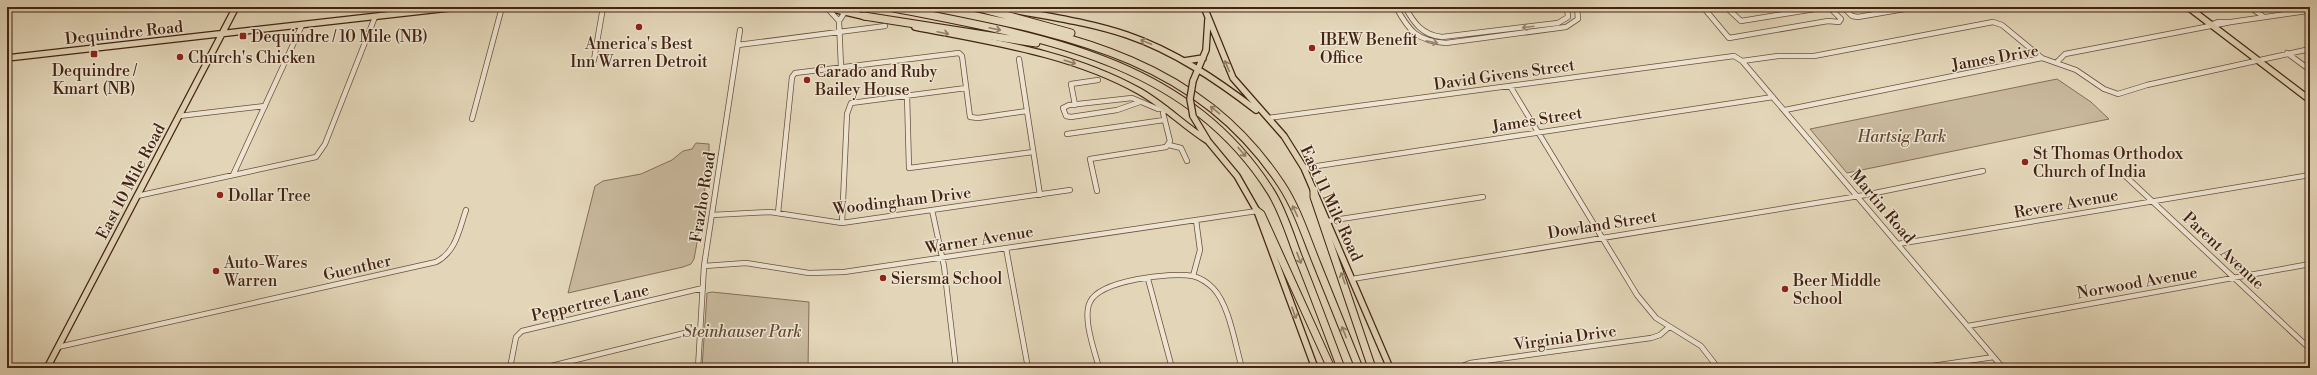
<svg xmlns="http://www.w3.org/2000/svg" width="2317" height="375" font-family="'Libre Bodoni',serif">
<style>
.green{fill:#c8b89c;stroke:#866e57}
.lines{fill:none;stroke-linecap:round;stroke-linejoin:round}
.minor-casing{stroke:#6b503c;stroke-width:6}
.major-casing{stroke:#432312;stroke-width:8}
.highway-casing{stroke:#432312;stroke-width:9}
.minor{stroke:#ede4d1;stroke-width:4.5}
.major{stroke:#e3d6b8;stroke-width:5.5}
.highway{stroke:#e3d6b8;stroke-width:7}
.major-bridge-casing{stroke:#432312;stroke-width:8;stroke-linecap:butt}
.major-bridge{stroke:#e3d6b8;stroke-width:5.5}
.oneway{stroke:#988472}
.oneway2{stroke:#937c65}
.poi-dot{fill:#8f2418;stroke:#ede4d1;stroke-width:1.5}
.labels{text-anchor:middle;stroke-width:3;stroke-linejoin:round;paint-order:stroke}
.street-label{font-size:16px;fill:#432312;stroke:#ede4d1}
.poi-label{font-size:16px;fill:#432312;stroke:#ede4d1;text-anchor:start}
.park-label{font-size:16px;font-style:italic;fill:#644834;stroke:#ede4d1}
</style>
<rect width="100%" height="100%" fill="#e3d6b8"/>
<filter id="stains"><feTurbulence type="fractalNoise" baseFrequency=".005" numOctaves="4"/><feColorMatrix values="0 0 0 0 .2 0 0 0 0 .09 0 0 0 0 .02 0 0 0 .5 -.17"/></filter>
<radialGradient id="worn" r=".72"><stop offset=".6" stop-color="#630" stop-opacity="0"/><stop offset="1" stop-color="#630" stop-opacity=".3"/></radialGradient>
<path class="green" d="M2057,79L2091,102L2109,119L1847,173L1810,129Z
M696,143L709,144V150L702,216L694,259L691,264L683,267L568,293L595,186L603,181L641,174L672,160L683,151L692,149Z
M712,292L809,302L808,368H702L707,293Z"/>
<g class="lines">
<g class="minor-casing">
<path id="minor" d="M1396,7C1409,31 1417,41 1446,43L1566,27L1578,19L1577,7
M1405,7C1414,23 1422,35 1442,37L1558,23L1568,17L1567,7
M1703,7L1729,38L1828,21L1839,22L1841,19L1829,7
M1726,7L1741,21L1827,7
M1784,7L1790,13
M1843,7L1852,16L1858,17L1916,7
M2250,7L2264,17
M828,9L839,21L841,67
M839,21L845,12
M2231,22L2307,11L2308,7
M738,45L885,26
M2287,53L2310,70
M1019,59L1040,195
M594,60L603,7
M1742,61L1778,56H1814L1993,22L2002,25L2042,58
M2057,62L2065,54L2231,22H2218L2207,26
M1510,86L1637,295L1656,318L1701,346L1718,368
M907,95L909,168L1033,152
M1140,102L1117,110L1071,117L1066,116L1063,108L1069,105L1132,98L1158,109H1166
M1075,105L1071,84L1098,80
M1785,110L2042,58L2076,70L2104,89L2118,94L2147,85L2310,49
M179,116L265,106
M1268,118L1734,56L1742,61L2003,368
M472,119L502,7
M1067,134L1164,120
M1169,145L1181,148L1187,161
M1304,168L1773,97
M2120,171L2310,349
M233,175L302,25
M1097,191L1090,159L1166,147L1170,141L1163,113L1166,109
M137,196L316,157L325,144L375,17
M932,210L944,266L956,368
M778,213L792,77L795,73L959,53L962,56L970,117L978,118L1027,111
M712,215L770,212L842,223L1070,190
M1328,221L1483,197
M842,223L847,114L851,103L966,88
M1898,244L2310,175
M1006,248L1028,368
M704,266L746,263L809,273L844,272L1257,211
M1193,276L1200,250L1196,220
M1148,279L1172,368
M1352,279L1865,195L1983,171
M1968,326L2310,264
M58,347L436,262C456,252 459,230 466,210
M510,368L516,337L522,331L703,288
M543,368L701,329
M698,368L704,266L740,30
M1099,368C1095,352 1082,318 1090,302C1100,280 1171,272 1193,276C1200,278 1208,283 1213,288C1230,306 1235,345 1242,368
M1462,368V366L1470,363L1651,338L1660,335L1669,327
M1918,368L1994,357"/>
</g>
<g class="major-casing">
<path id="major" d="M824,7L867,17
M999,7C1042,16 1086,21 1127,35C1174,51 1217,80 1256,110
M1204,7L1233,78L1284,136L1304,168L1390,368
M2188,7L2310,100
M915,27C991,42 1071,53 1139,91C1164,105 1184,126 1208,141
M7,58L458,7
M1184,61L1203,58
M1193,81L1206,50L1208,19
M1193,116L1208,141L1237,176L1257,211L1315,368
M47,368L236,7"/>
</g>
<g class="highway-casing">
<path id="highway" d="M889,7C1034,36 1185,56 1271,192C1283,211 1290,235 1298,256C1313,293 1327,331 1341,368
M932,7C1070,35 1197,58 1281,184C1297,208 1306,237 1317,264C1331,299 1345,333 1359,368
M976,7L1071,33
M864,16L1036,43
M1314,190V197L1372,368
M1257,211L1261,214L1331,368"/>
</g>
<use href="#minor" class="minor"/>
<use href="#major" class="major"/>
<use href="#highway" class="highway"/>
<g class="major-bridge-casing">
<path id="major-bridge" d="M1193,81L1190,99L1193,116"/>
</g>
<use href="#major-bridge" class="major-bridge"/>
</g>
<defs><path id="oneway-shaft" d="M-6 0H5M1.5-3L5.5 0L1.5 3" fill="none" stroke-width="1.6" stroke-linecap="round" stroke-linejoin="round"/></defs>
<g class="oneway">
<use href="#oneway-shaft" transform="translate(1528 27) rotate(173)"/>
<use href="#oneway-shaft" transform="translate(1432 42) rotate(11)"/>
</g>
<g class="oneway2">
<use href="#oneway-shaft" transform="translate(995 29) rotate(12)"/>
<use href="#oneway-shaft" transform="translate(943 33) rotate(12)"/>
<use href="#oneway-shaft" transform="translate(1146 42) rotate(-158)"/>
<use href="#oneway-shaft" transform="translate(1070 62) rotate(17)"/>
<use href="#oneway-shaft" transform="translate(1227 66) rotate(-113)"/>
<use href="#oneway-shaft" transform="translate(1215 110) rotate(-141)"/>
<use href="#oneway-shaft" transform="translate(1242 152) rotate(49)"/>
<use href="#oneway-shaft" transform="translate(1295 211) rotate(-115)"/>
<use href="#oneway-shaft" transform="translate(1299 258) rotate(69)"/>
<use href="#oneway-shaft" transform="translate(1343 278) rotate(-109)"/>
<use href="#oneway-shaft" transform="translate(1294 313) rotate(70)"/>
<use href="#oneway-shaft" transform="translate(1344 332) rotate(-112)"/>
</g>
<g class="poi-dot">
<circle cx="639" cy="27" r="4"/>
<rect x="239" y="32" width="8" height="8" rx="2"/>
<circle cx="1312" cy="48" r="4"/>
<rect x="90" y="50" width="8" height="8" rx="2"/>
<circle cx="180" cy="57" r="4"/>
<circle cx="807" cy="80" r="4"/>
<circle cx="2025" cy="162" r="4"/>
<circle cx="220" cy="195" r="4"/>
<circle cx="216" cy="271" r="4"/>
<circle cx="883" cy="278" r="4"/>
<circle cx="1785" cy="289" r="4"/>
</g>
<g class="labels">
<g class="street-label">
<text transform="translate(124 32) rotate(-6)" y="6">Dequindre Road</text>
<text transform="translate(1995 57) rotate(-10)" y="6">James Drive</text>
<text transform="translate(1504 74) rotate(-8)" y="6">David Givens Street</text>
<text transform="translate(1537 119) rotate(-9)" y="6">James Street</text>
<text transform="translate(130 181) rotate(-62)" y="6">East 10 Mile Road</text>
<text transform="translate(702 197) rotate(-81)" y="6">Frazho Road</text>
<text transform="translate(902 200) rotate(-7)" y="6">Woodingham Drive</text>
<text transform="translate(1332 203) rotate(65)" y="6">East 11 Mile Road</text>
<text transform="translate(2066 203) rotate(-10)" y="6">Revere Avenue</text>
<text transform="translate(1883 206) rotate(50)" y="6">Martin Road</text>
<text transform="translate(1602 224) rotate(-9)" y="6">Dowland Street</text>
<text transform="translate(979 239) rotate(-9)" y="6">Warner Avenue</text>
<text transform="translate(2224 250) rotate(43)" y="6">Parent Avenue</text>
<text transform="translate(357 267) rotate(-13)" y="6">Guenther</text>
<text transform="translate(2137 282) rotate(-10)" y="6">Norwood Avenue</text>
<text transform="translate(590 302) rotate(-13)" y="6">Peppertree Lane</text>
<text transform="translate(1565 337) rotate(-8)" y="6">Virginia Drive</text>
</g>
<g class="poi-label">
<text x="251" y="42">Dequindre / 10 Mile (NB)</text>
<text x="1320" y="45">IBEW Benefit<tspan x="1320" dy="18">Office</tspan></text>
<text x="639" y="49" text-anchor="middle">America's Best<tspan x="639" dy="18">Inn Warren Detroit</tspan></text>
<text x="188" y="63">Church's Chicken</text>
<text x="94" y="76" text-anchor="middle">Dequindre /<tspan x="94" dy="18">Kmart (NB)</tspan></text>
<text x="815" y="77">Carado and Ruby<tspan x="815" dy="18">Bailey House</tspan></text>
<text x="2033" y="159">St Thomas Orthodox<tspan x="2033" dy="18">Church of India</tspan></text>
<text x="228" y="201">Dollar Tree</text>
<text x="224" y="268">Auto-Wares<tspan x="224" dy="18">Warren</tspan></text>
<text x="891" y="284">Siersma School</text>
<text x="1793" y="286">Beer Middle<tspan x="1793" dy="18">School</tspan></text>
</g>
<g class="park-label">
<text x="1902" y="142">Hartsig Park</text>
<text x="742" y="337">Steinhauser Park</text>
</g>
</g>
<rect width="2317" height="375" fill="none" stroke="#e3d6b8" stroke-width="24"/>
<rect x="8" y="8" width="2301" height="359" fill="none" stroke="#432312" stroke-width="2"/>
<rect x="12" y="12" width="2293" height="351" fill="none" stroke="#432312"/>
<rect width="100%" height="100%" filter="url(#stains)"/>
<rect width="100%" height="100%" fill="url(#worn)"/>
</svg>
